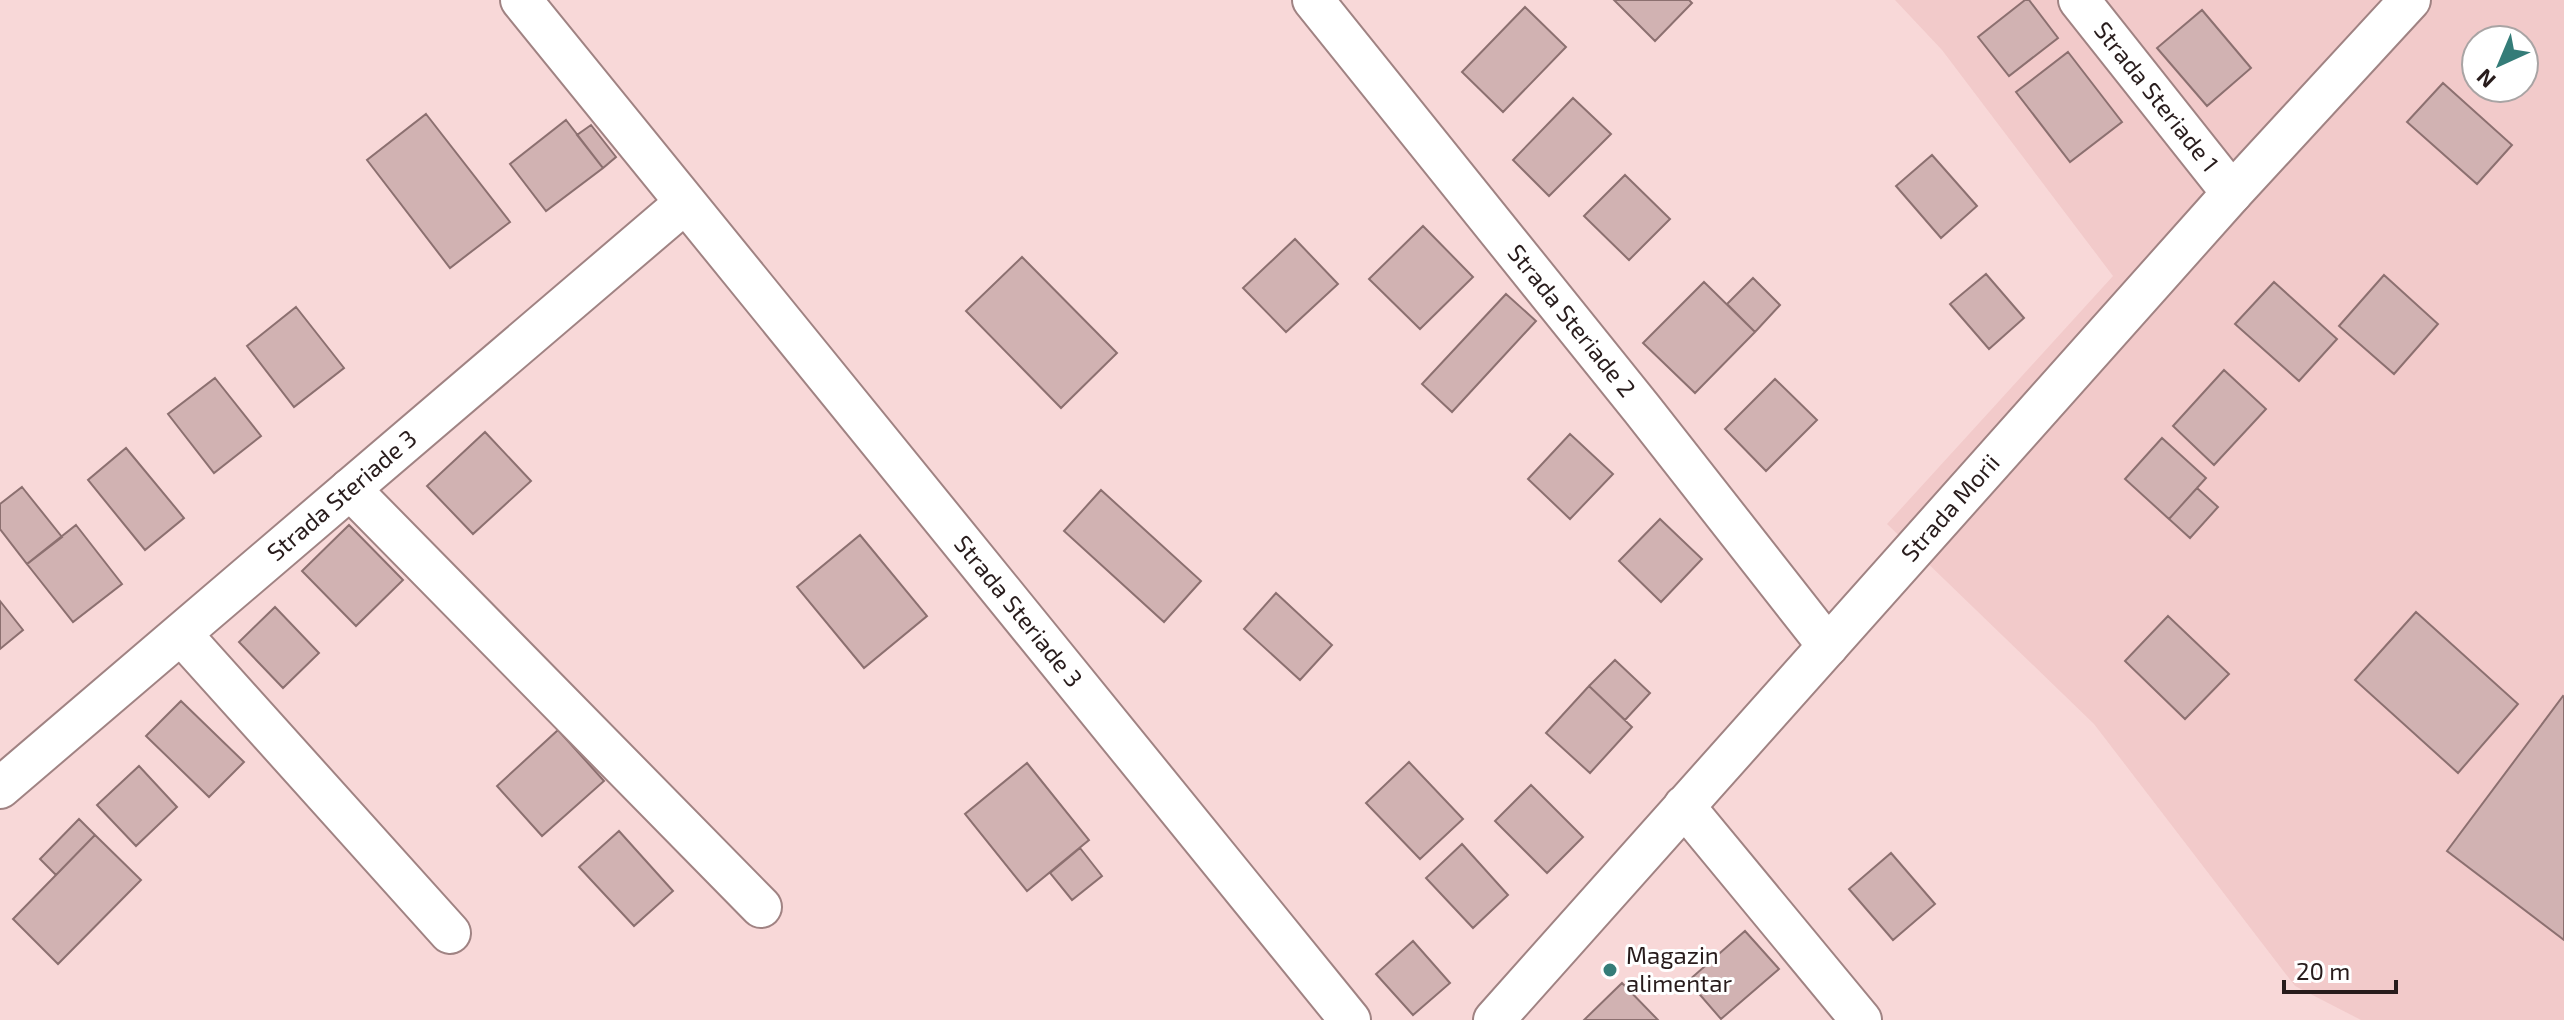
<svg xmlns="http://www.w3.org/2000/svg" width="2564" height="1020" font-family="'Exo 2',sans-serif">
<style>
.built{fill:#f2caca;fill-rule:evenodd}
.building{fill:#d1b2b2;stroke:#8c7070;stroke-width:2}
.lines{fill:none;stroke-linecap:round;stroke-linejoin:round}
.minor-casing{stroke:#a08383;stroke-width:44}
.minor{stroke:#fff;stroke-width:40}
.poi-dot{fill:#347c78;stroke:#fff;stroke-width:3}
.labels{text-anchor:middle;stroke-width:6;stroke-linejoin:round;paint-order:stroke}
.street-label{font-size:24px;fill:#281c1c;stroke:#fff}
.poi-label{font-size:24px;fill:#281c1c;stroke:#fff;text-anchor:start}
</style>
<rect width="100%" height="100%" fill="#f8d8d8"/>
<path class="built" d="M1895,0H2564V1020H2361L2295,986L2094,724L1887,524L2113,276L1942,50ZM2476,40H2524V88H2476Z"/>
<path class="building" d="M1614,0H1689L1692,3L1655,41Z
M2025,0H2029L2058,38L2009,76L1978,37Z
M1525,7L1566,47L1503,112L1462,72Z
M2202,10L2251,68L2207,106L2157,48Z
M2068,52L2122,122L2070,162L2016,92Z
M2443,83L2512,145L2477,184L2407,122Z
M1573,98L1611,134L1549,196L1513,160Z
M426,114L510,222L450,268L367,160Z
M566,120L603,168L546,211L510,164Z
M591,125L616,157L603,168L577,135Z
M1932,155L1977,206L1941,238L1896,186Z
M1625,175L1670,219L1629,260L1584,216Z
M1423,226L1473,277L1420,329L1369,279Z
M1295,239L1338,284L1286,332L1243,288Z
M1022,257L1117,353L1061,408L966,311Z
M1986,274L2024,318L1989,349L1950,304Z
M2384,275L2438,324L2394,374L2339,326Z
M1753,278L1780,305L1755,332L1727,304Z
M1704,282L1755,332L1695,393L1643,343Z
M2274,282L2337,339L2299,381L2235,324Z
M1506,294L1536,321L1452,412L1422,384Z
M296,307L344,368L294,407L247,346Z
M2224,370L2266,409L2214,465L2173,426Z
M215,378L261,436L214,473L168,414Z
M1775,379L1817,420L1766,471L1725,429Z
M485,432L531,481L473,534L427,486Z
M1570,434L1613,474L1570,519L1528,479Z
M2162,438L2206,478L2169,519L2125,479Z
M126,448L184,518L145,550L88,480Z
M22,487L62,537L27,564L0,529V504Z
M2197,488L2218,507L2190,538L2169,519Z
M1101,490L1201,581L1164,622L1064,531Z
M1660,519L1702,559L1661,602L1619,561Z
M76,525L122,584L73,622L27,564Z
M349,525L403,580L356,626L302,571Z
M860,535L927,616L864,668L797,587Z
M1276,593L1332,645L1300,680L1244,629Z
M0,601L23,630L0,649Z
M275,607L319,653L283,688L239,642Z
M2416,612L2518,704L2458,773L2355,680Z
M2168,616L2229,674L2185,719L2125,661Z
M1615,660L1650,693L1625,720L1589,686Z
M1589,686L1632,727L1590,773L1546,733Z
M2563,696L2564,697V940L2447,851Z
M181,701L244,762L209,797L146,736Z
M558,730L604,781L542,836L497,786Z
M1409,762L1463,819L1420,859L1366,803Z
M1027,763L1089,840L1027,891L965,814Z
M139,766L177,807L136,846L97,805Z
M1531,785L1583,837L1547,873L1495,821Z
M79,819L95,835L56,875L40,859Z
M619,831L673,891L634,926L579,867Z
M95,835L141,880L58,964L13,919Z
M1462,844L1508,895L1473,928L1426,878Z
M1080,848L1102,876L1072,900L1050,873Z
M1891,853L1935,904L1893,940L1849,889Z
M1745,931L1779,969L1721,1019L1688,981Z
M1413,941L1450,983L1413,1015L1376,974Z
M1622,983L1658,1020H1584Z"/>
<g class="lines">
<g class="minor-casing">
<g id="minor">
<path id="s1" d="M521,0L1350,1020"/>
<path id="s2" d="M1313,0L1642,409L1828,646"/>
<path id="s3" d="M2079,0L2232,193"/>
<path d="M350,489L761,907"/>
<path d="M181,634L450,933"/>
<path id="s4" d="M0,788L685,203"/>
<path d="M1684,806L1861,1020"/>
<path id="s5" d="M1494,1020L2232,193L2410,0"/>
</g>
</g>
<use href="#minor" class="minor"/>
</g>
<circle class="poi-dot" cx="1610" cy="970" r="8"/>
<g class="labels">
<g class="street-label">
<text dy="8" stroke="none"><textPath href="#s3" startOffset="124">Strada Steriade 1</textPath></text>
<text dy="8" stroke="none"><textPath href="#s2" startOffset="412">Strada Steriade 2</textPath></text>
<text dy="8" stroke="none"><textPath href="#s4" startOffset="450">Strada Steriade 3</textPath></text>
<text dy="8" stroke="none"><textPath href="#s5" startOffset="686">Strada Morii</textPath></text>
<text dy="8" stroke="none"><textPath href="#s1" startOffset="788">Strada Steriade 3</textPath></text>
</g>
<g class="poi-label">
<text x="1626" y="964">Magazin<tspan x="1626" dy="28">alimentar</tspan></text>
</g>
</g>
<g transform="translate(2500 64) rotate(224)"><circle r="38" fill="#ffffff" stroke="#a9a4a4" stroke-width="2"/>
<path d="M0-6L14 30L0 20L-14 30Z" fill="#347c78"/>
<text y="-12" font-size="22" font-weight="bold" text-anchor="middle" fill="#281c1c">N</text>
</g>
<path d="M2284 980v12h112v-12" fill="none" stroke="#281c1c" stroke-width="4"/>
<text x="2296" y="980" font-size="24" fill="#281c1c" stroke="#ffffff" stroke-width="6" paint-order="stroke">20 m</text>
</svg>
